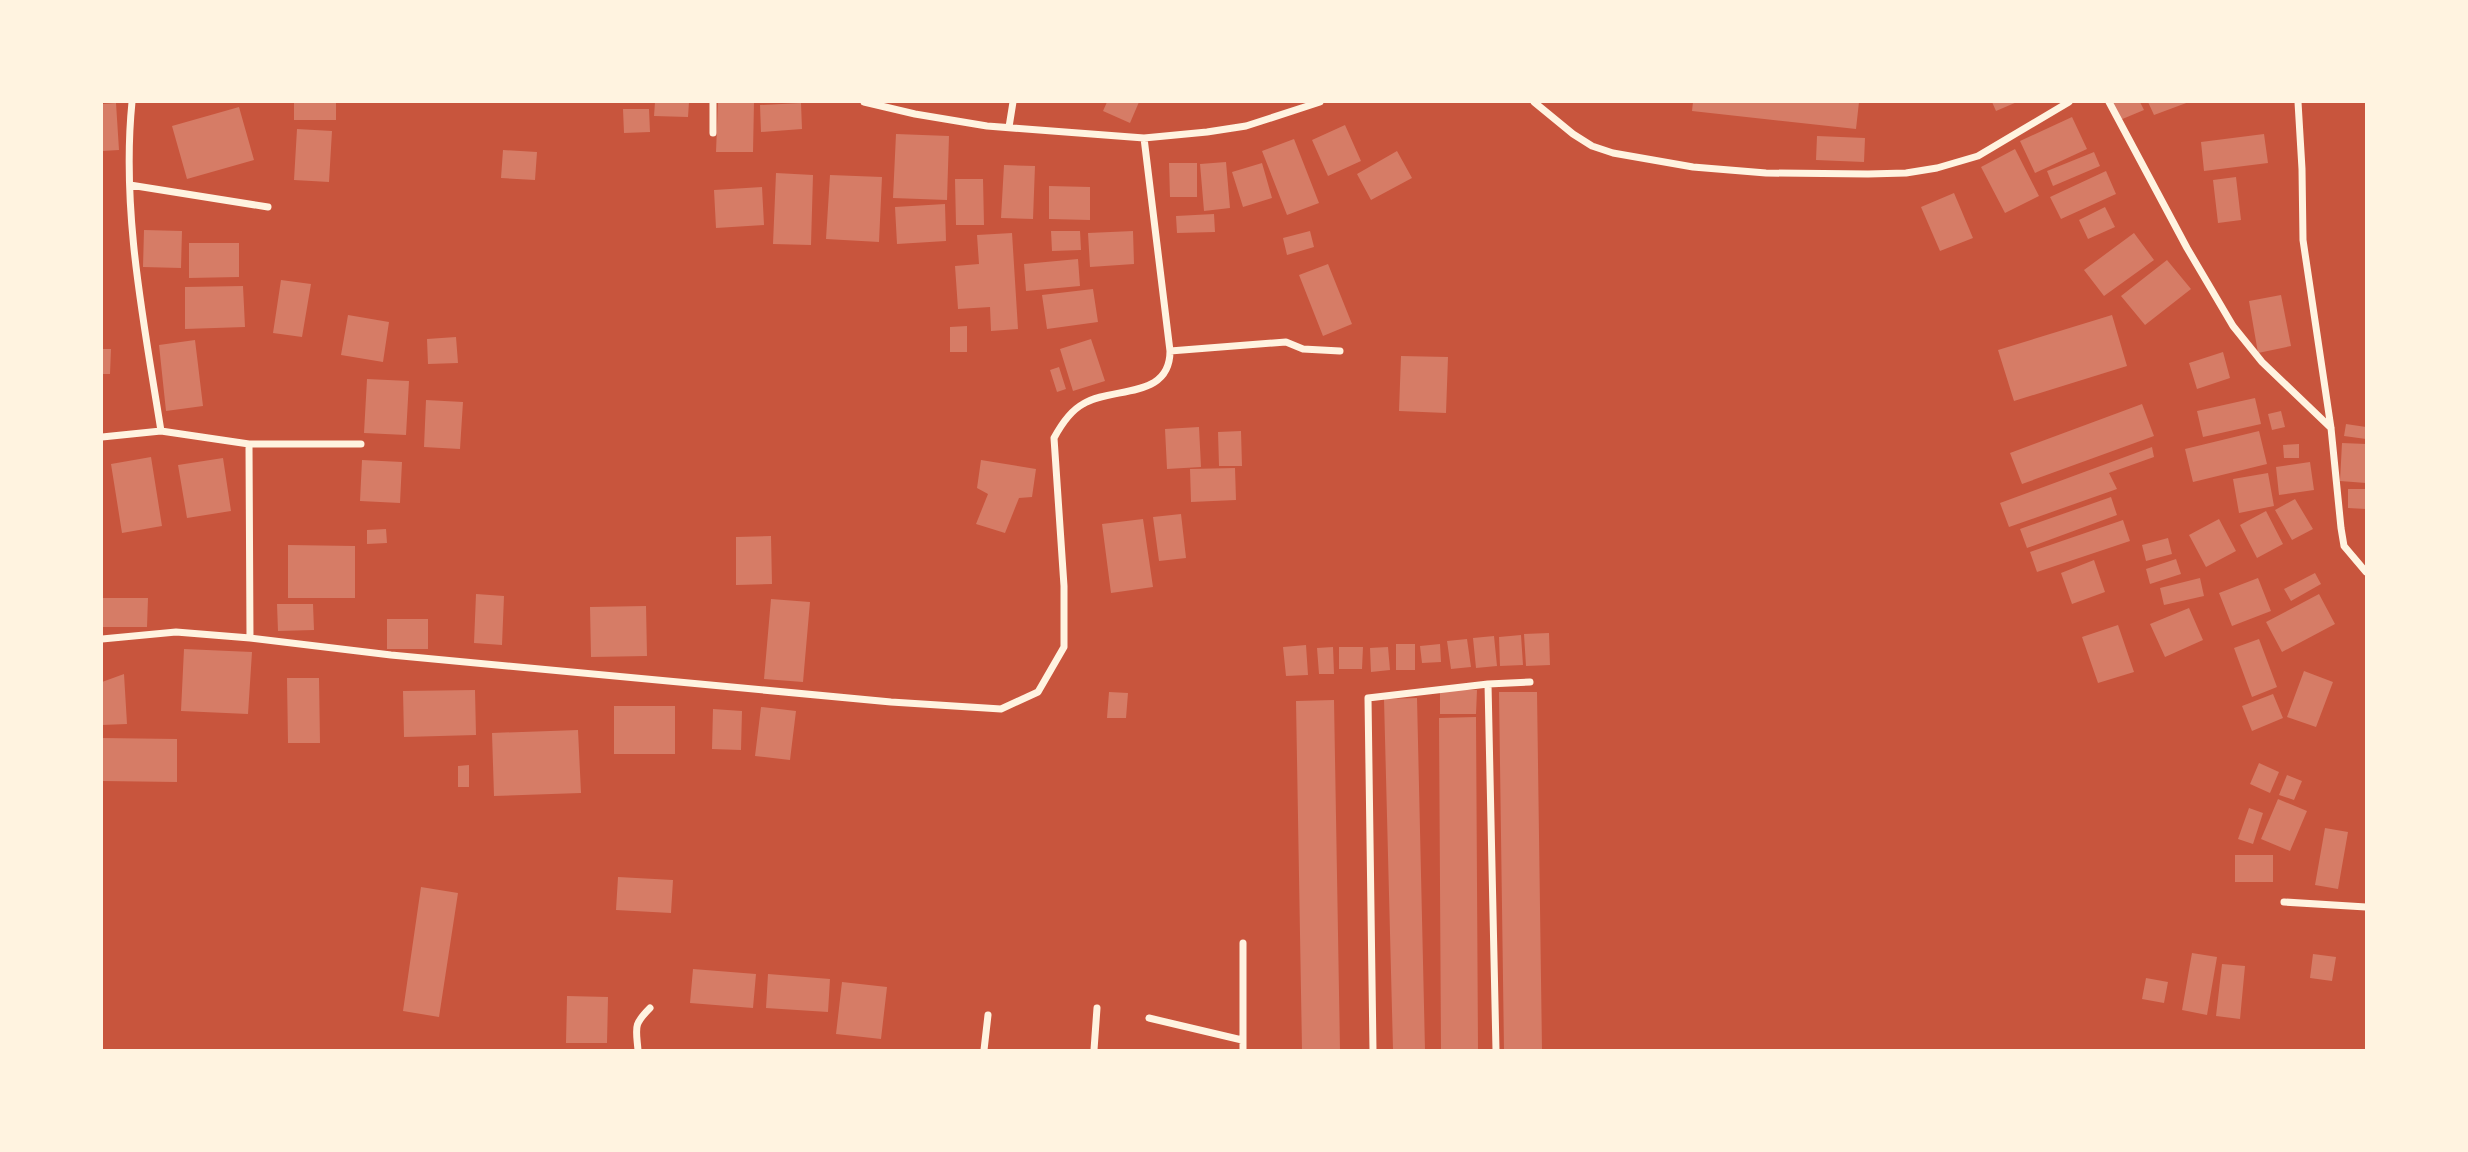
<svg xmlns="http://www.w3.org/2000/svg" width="2468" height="1152" font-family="'PT Sans',sans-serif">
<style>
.building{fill:#d67c66}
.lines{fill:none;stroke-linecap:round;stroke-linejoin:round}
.minor{stroke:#fff3e0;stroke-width:7}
</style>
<rect width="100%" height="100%" fill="#c8553d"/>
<path class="building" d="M294,102H336V120H294Z
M655,102H689L688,117L654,116Z
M718,102H754L753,152H716Z
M1107,102H1139L1130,123L1103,111Z
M1693,102H1859L1856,129L1692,111Z
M1992,102H2017L1996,111Z
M2112,102H2140L2144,110L2120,120Z
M2148,102H2189L2154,115Z
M116,103L119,150L102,151V104Z
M801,103L802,129L761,132L760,105Z
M239,107L254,160L187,179L172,126Z
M623,109H649L650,132L624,133Z
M2072,117L2087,149L2035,173L2020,141Z
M1345,125L1361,161L1328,176L1312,140Z
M297,129L332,131L329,182L294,180Z
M896,134L949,136L947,200L893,198Z
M2264,134L2268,163L2204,171L2201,142Z
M1817,136L1865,138L1864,162L1816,160Z
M1294,139L1319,203L1287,215L1262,151Z
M2015,149L2039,196L2005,213L1981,167Z
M503,150L537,152L535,180L501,178Z
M1397,151L1412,178L1371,200L1357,174Z
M2094,152L2100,166L2053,186L2047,171Z
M1226,162L1230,208L1204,211L1200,164Z
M1169,163H1197V197H1170Z
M1262,163L1272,198L1243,207L1232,172Z
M1004,165L1035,166L1033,219L1001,218Z
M2106,171L2116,194L2061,219L2050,197Z
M776,173L813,175L811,245L773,244Z
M830,175L882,177L879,242L826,239Z
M2236,177L2241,220L2218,223L2213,180Z
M955,179H983L984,225H956Z
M1049,186L1090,187V220L1049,219Z
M762,187L764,225L716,228L714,190Z
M1954,193L1973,238L1940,251L1921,207Z
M945,204L946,241L897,244L895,207Z
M2105,207L2115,227L2088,239L2079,220Z
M1214,214L1215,232L1177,233L1176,216Z
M144,230L182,231L181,268L143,267Z
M1051,231H1080L1081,250L1052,251Z
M1133,231L1134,264L1090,267L1088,233Z
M1310,231L1314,247L1287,255L1283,238Z
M1012,233L1018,329L991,331L990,307L958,309L955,266L979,264L977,235Z
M2134,233L2154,260L2104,296L2084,270Z
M189,243H239V277L189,278Z
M1078,259L1080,286L1026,291L1024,264Z
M2167,260L2191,289L2145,325L2121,296Z
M1328,264L1352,324L1323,336L1299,275Z
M281,280L311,284L302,337L273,333Z
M243,286L245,327L185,329V287Z
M1093,289L1098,322L1047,329L1042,295Z
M2281,295L2291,346L2258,353L2249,301Z
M348,315L389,322L383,362L341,355Z
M2112,315L2127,366L2014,401L1998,350Z
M967,326V352H950V327Z
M456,337L458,363L428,364L427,339Z
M1091,339L1105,381L1073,391L1060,349Z
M195,340L203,406L166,411L159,345Z
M102,349H111L110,374H102Z
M2223,352L2230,378L2197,389L2189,363Z
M1401,356L1448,357L1446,413L1399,411Z
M1059,367L1066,389L1057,392L1050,370Z
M367,379L409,381L406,435L364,433Z
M2255,398L2261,424L2203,437L2197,411Z
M426,400L463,402L460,449L424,447Z
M2142,404L2154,436L2022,484L2010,453Z
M2281,411L2285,427L2272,430L2268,414Z
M2346,424L2366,427V439L2344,436Z
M1199,427L1201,467L1167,469L1165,429Z
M1241,431L1242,466H1219L1218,432Z
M2259,431L2267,464L2193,482L2185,449Z
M2342,443L2366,444V483L2340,481Z
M2299,444V458H2284L2283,445Z
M2152,447L2154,457L2109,473L2117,489L2009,527L2000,503Z
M151,457L162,526L122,533L111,464Z
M223,458L231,511L187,518L178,465Z
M362,460L402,462L400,503L360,501Z
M981,460L1036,469L1032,497L1019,498L1005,533L976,524L988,494L977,488Z
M2310,462L2314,490L2279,495L2276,467Z
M1235,468L1236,500L1191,502L1190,469Z
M2268,473L2274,506L2239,513L2233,479Z
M2348,489H2366V509L2348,508Z
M2111,497L2117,515L2027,548L2020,529Z
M2295,499L2313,529L2292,540L2275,510Z
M2266,511L2283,544L2257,558L2240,525Z
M1181,514L1186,558L1159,561L1153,517Z
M1143,519L1153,587L1111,593L1102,524Z
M2219,519L2236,551L2206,567L2189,535Z
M2123,520L2130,541L2037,572L2030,552Z
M386,529L387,543L367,544V530Z
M771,536L772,584L736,585V537Z
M2168,538L2172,554L2146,561L2142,545Z
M288,545L355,546V598H288Z
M2176,559L2181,574L2150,584L2146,569Z
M2094,560L2105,592L2072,604L2061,573Z
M2315,573L2321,584L2291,601L2284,589Z
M2200,578L2204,596L2164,605L2160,588Z
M2258,578L2271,611L2232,626L2219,593Z
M476,594L504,596L502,645L474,643Z
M2319,594L2335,624L2282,652L2266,622Z
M102,598H148L147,627H102Z
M771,599L810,602L803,682L764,679Z
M277,604H313L314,630L278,631Z
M646,606L647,656L591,657L590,607Z
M2189,608L2203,640L2165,657L2150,624Z
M387,619H428V649H387Z
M2118,625L2134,672L2098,683L2082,637Z
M1549,633L1550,665L1526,666L1524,634Z
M1521,635L1523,665L1500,666L1499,637Z
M1494,636L1497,666L1476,668L1473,638Z
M1467,639L1471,667L1451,669L1447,641Z
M2259,639L2277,687L2252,697L2234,648Z
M1396,644H1415V670H1396Z
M1440,644L1441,662L1422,663L1420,646Z
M1306,645L1308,675L1286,676L1283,647Z
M1333,647L1334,674H1319L1317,648Z
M1339,647H1363L1362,669H1339Z
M1388,647L1390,670L1371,672L1370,648Z
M184,649L252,652L248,714L181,711Z
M2304,671L2333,682L2316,727L2287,717Z
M124,674L127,724L102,725V682Z
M287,678H319L320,743H288Z
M475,690L476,735L404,737L403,691Z
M1440,690H1477L1476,714H1440Z
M1109,692L1128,693L1126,718H1107Z
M1499,692H1537L1542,1050H1504Z
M2273,694L2283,718L2252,731L2242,706Z
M1417,698L1425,1050H1393L1384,699Z
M1334,700L1340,1050H1302L1296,701Z
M614,706H675V754H614Z
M761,707L796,711L790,760L755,756Z
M713,709L742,711L741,750L712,749Z
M1476,717L1478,1050H1441L1439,718Z
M578,730L581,793L494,796L492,733Z
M102,738L177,739V782L102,781Z
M2259,763L2279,772L2270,793L2250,784Z
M469,765V787H458V766Z
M2287,775L2302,781L2294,800L2279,795Z
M2278,799L2307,811L2290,851L2261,839Z
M2249,808L2263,813L2253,844L2238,839Z
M2325,828L2348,832L2338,889L2315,885Z
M2235,855H2273V882H2235Z
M618,877L673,880L671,913L616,910Z
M421,887L458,893L439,1017L403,1011Z
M2192,953L2217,957L2207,1015L2182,1010Z
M2313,954L2336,957L2332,981L2310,978Z
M2222,964L2245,966L2240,1019L2216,1016Z
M693,969L756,974L753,1008L690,1003Z
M768,974L830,979L828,1012L766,1008Z
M2146,978L2168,982L2164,1003L2142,999Z
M842,982L887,987L881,1039L836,1034Z
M567,996L608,997L607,1043H566Z"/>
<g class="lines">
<path class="minor" d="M132,102C121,211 144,323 161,431
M864,102L915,114L987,126L1144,138L1207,132L1246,126L1320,102
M1534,102L1573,134L1592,146L1613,153L1693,167L1766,173L1868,174L1906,173L1937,168L1978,156L2069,102
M2109,102L2187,248L2233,326L2262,362L2331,428
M2298,102L2302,169L2303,240L2331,428L2341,528L2344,546L2366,572
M1009,127L1013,102
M713,133V102
M1144,138L1170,351
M130,185L268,207
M102,437L161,431L249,444H361
M249,444L250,638
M102,639L176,632L250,638L391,655L891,702L1001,709L1038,692L1064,647V586L1054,438C1061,425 1070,411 1083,404C1112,386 1170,400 1170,351L1286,342L1303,349L1340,351
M2284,902L2366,907
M1243,943V1050
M1149,1018L1242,1040
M638,1050C636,1027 633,1025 650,1008
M984,1050L988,1015
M1094,1050L1097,1008
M1373,1050L1368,698L1488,684
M1496,1050L1488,684L1530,682"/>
</g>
<rect width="2468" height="1152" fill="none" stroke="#fff3e0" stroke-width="206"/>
</svg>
